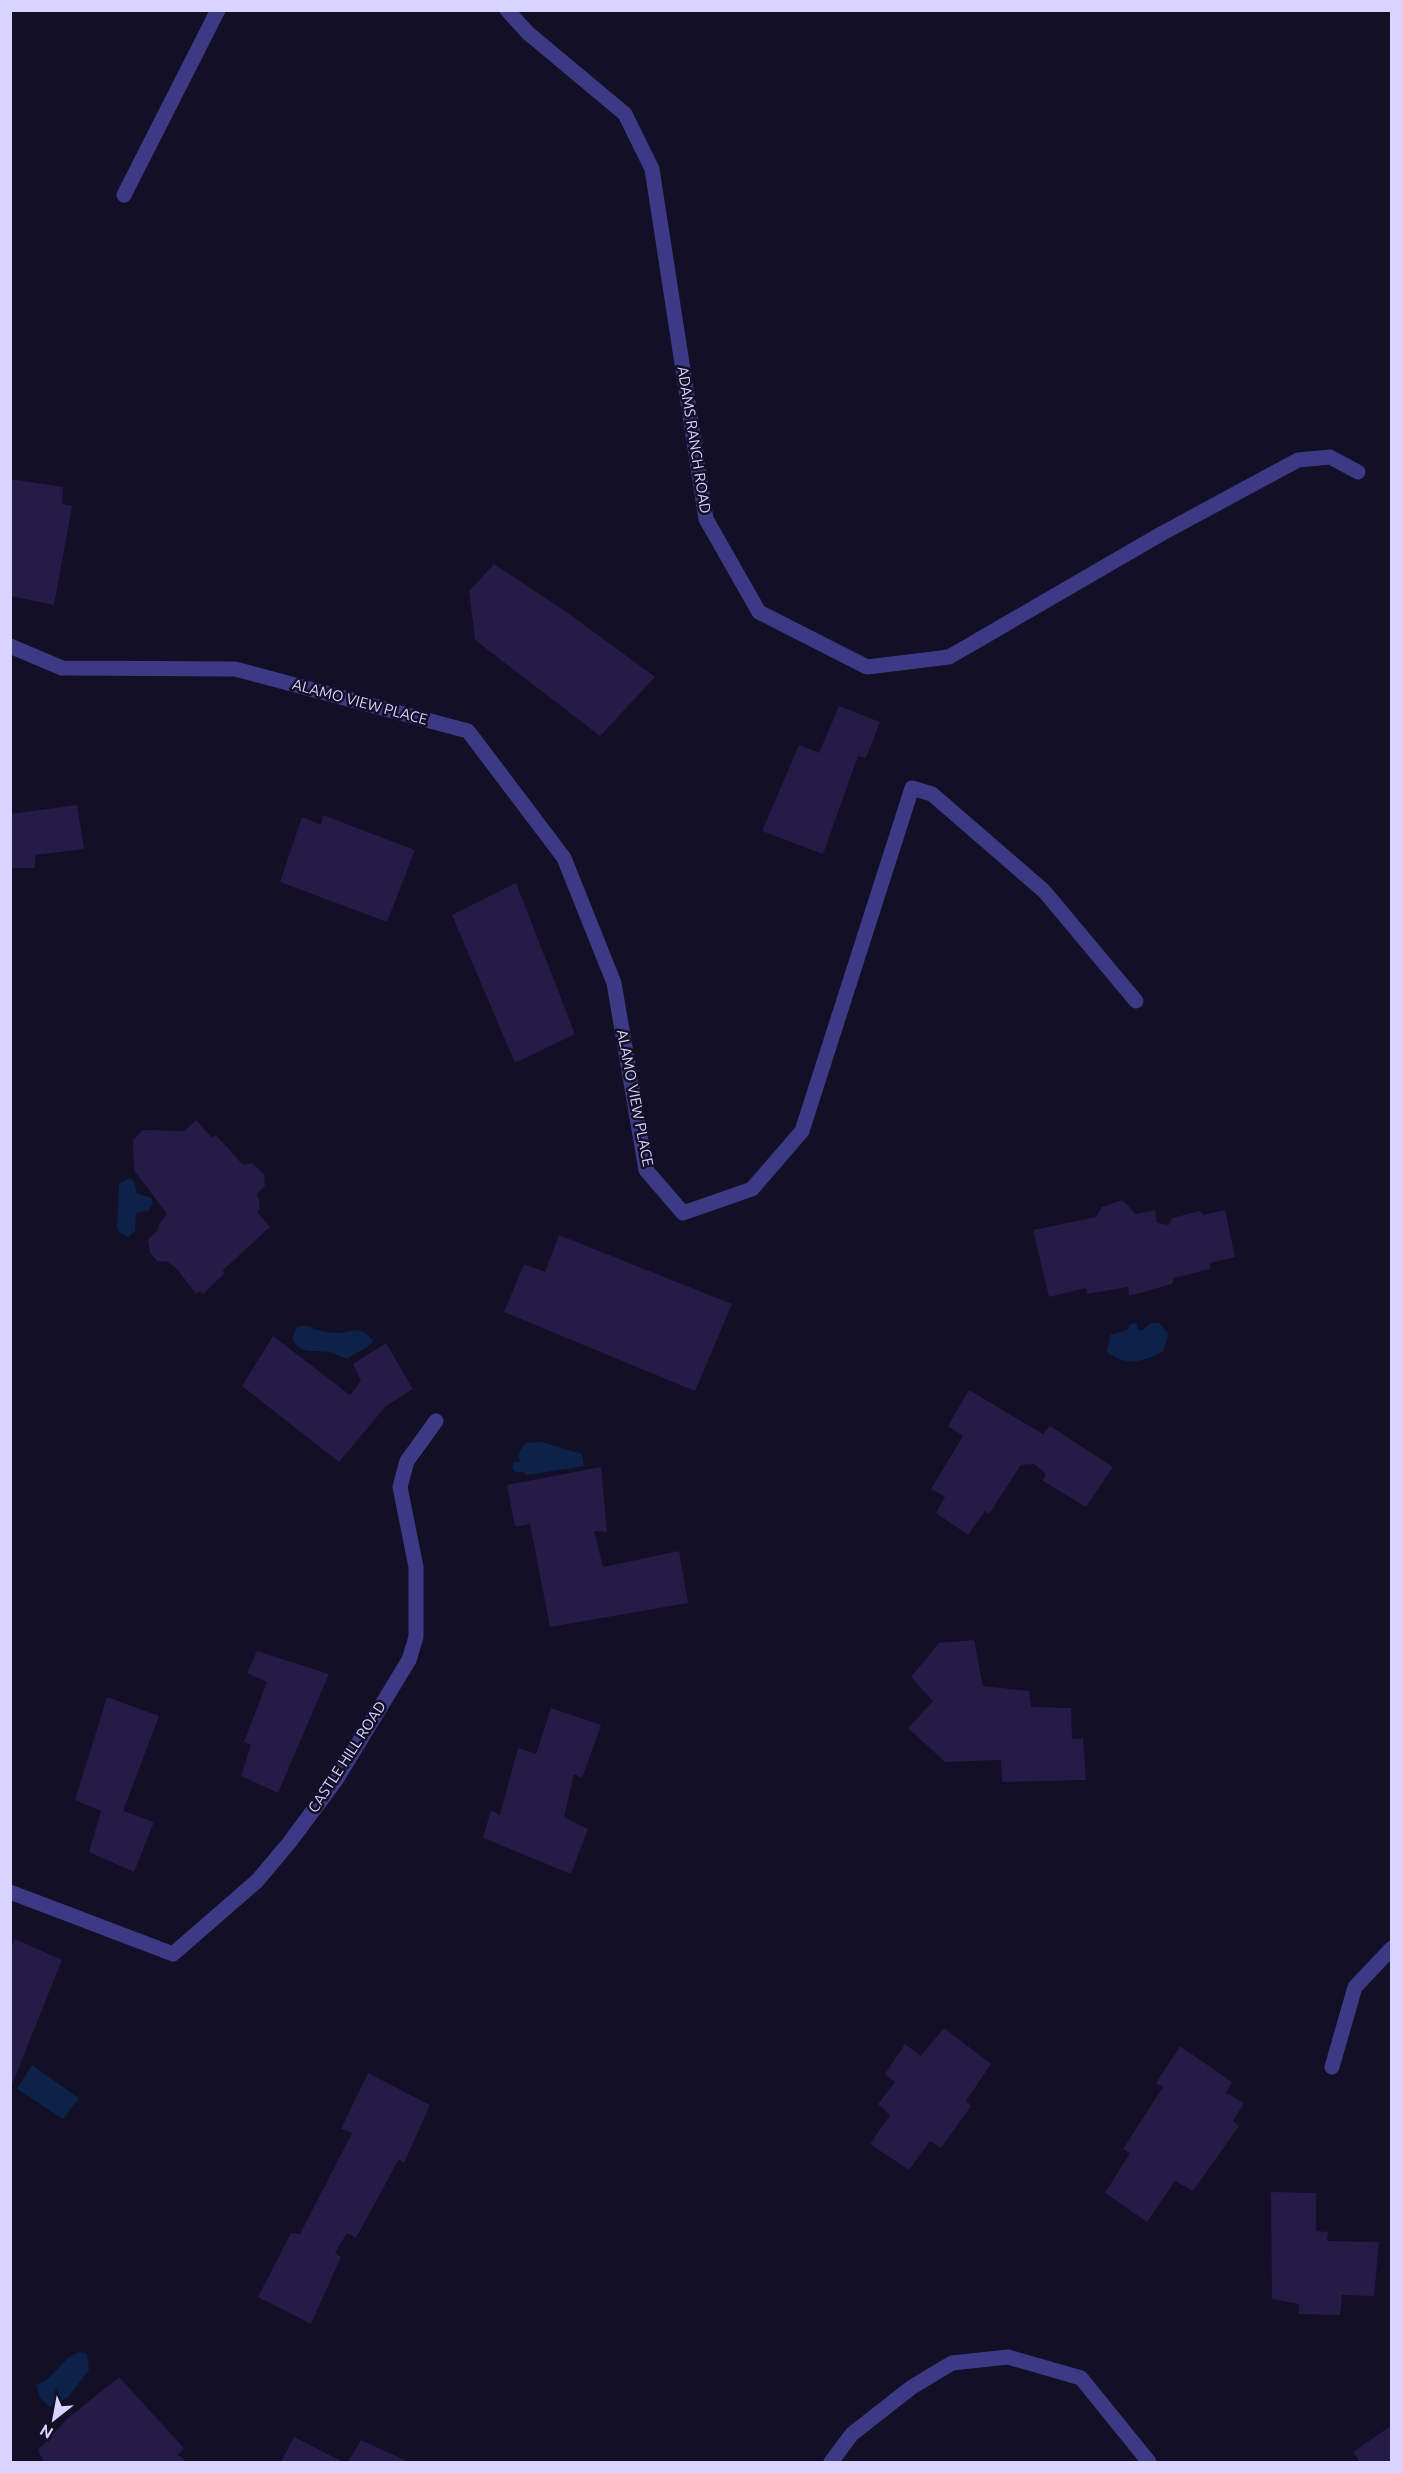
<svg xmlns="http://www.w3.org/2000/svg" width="1402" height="2473" font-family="Ubuntu,sans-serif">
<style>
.water{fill:#0c2248}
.building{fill:#241b47}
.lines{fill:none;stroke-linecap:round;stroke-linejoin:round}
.lane{stroke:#3d3a85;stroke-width:15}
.street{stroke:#3d3a85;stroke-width:15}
.labels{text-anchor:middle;stroke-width:5;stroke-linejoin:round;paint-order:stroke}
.street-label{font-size:15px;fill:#d9d4ff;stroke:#130f26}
</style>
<rect width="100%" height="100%" fill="#130f26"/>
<path class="water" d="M129,1178L134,1181L137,1193L151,1198L153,1203L148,1211L136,1213L135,1231L128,1237L119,1232L117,1227L119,1184Z
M1136,1323L1138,1329L1142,1331L1151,1323H1159L1169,1334L1163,1351C1144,1362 1126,1367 1107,1352L1110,1335L1127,1330L1130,1324Z
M306,1325C315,1330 324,1332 334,1333C351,1334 359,1322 373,1341C367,1350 356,1351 348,1359C341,1357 335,1353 328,1352C313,1350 300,1355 292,1338L297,1327Z
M541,1442L582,1454L584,1466L527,1475L523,1472H515L512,1467L514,1462H520L518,1455L525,1443Z
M32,2065L79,2098L63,2119L17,2089Z
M79,2352L87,2354L89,2370L68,2397L50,2407L40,2398L36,2385C55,2379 60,2359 79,2352Z"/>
<path class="building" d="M10,479L63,487L62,504L72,506L54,605L10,596Z
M494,564L568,613L655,677L600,736L475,640L469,591Z
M839,706L880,722L866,758L858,756L823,854L762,831L799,745L819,753Z
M77,805L84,849L35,855V868H10V814Z
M323,815L415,850L387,922L280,882L302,817L321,825Z
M516,883L575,1034L515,1063L452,915Z
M196,1120L212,1138L216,1135L243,1165L252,1163L264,1174L265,1186L257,1194L260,1203L258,1213L270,1227L223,1270L224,1274L203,1294L200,1291L196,1294L177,1269L168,1262L157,1261L150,1253L148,1239L158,1230L159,1224L167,1214L134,1170L133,1140L143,1130L184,1131Z
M1122,1200L1136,1214L1155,1210L1157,1223L1169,1225L1172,1218L1200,1211L1203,1215L1225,1210L1235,1257L1210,1263V1269L1174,1278L1172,1284L1129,1296L1128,1287L1087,1294L1086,1288L1049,1297L1033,1230L1096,1217L1102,1207Z
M559,1235L732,1304L695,1391L504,1312L524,1264L545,1272Z
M273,1336L350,1395L361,1381L353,1364L386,1343L413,1389L386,1406L339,1462L242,1386Z
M969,1390L1043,1434L1050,1426L1113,1467L1086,1507L1043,1481L1046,1474L1034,1464L1021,1465L989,1514L985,1511L968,1535L936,1513L945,1497L931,1489L963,1436L948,1426Z
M601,1467L607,1532L594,1531L603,1567L679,1551L688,1603L550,1627L530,1524L515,1527L507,1485Z
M974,1640L983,1686L1029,1691L1031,1707L1071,1708L1072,1739L1083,1738L1086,1780L1002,1782L1001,1760L945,1762L908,1728L933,1701L911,1677L939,1643Z
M257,1651L329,1674L278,1793L241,1776L251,1745L244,1742L267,1682L247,1673Z
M107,1697L159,1716L123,1811L154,1822L134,1872L89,1852L101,1811L75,1800Z
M551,1708L601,1725L582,1778L574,1774L564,1817L588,1829L571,1874L483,1838L491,1810L500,1815L518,1748L536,1754Z
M15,1939L62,1960L11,2087L10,1949Z
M944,2028L991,2064L966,2101L971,2106L941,2148L930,2141L909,2170L870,2144L890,2115L878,2104L895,2082L885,2074L905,2044L921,2056Z
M1180,2046L1232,2082L1226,2093L1244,2103L1233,2121L1239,2126L1193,2191L1175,2181L1147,2222L1105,2193L1130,2153L1123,2149L1163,2087L1156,2083Z
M368,2073L430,2105L404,2163L399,2159L356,2238L347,2233L335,2253L341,2257L311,2324L258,2297L291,2233L300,2234L352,2133L341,2129Z
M1271,2192L1316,2193V2231L1328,2232L1327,2241L1379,2242L1374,2296L1342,2295L1340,2315L1298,2314L1299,2304L1272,2299Z
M119,2377L184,2448L178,2455L187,2462H44L38,2450L67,2419Z
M1392,2425V2462H1360L1353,2452Z
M294,2437L343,2462H281Z
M361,2440L409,2462H348Z"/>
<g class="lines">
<path class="lane" d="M124,195L218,10
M831,2462L852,2434L912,2387L952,2363L1008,2357L1081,2378L1149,2462"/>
<path class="street" d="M507,10L528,33L625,114L652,169L706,519L759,612L867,667L949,657L1161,534L1298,460L1330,457L1358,472
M10,646L62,668L235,669L468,731L564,858L614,983L646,1170L683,1213L752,1189L802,1131L912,788L932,794L1044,891L1136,1001
M10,1892L173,1954L257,1881L289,1843L336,1780L409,1660L416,1637V1567L400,1487L407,1461L436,1421
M1332,2067L1355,1987L1392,1948"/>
</g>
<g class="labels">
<g class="street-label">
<text transform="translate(694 440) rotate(81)" y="5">ADAMS RANCH ROAD</text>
<text transform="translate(360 702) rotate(15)" y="5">ALAMO VIEW PLACE</text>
<text transform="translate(635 1098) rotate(79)" y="5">ALAMO VIEW PLACE</text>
<text transform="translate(347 1757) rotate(-57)" y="5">CASTLE HILL ROAD</text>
</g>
</g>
<rect width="1402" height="2473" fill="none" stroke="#d9d4ff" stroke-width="24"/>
<g transform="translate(54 2419) rotate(211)" stroke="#130f26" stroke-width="4.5" paint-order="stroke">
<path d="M0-4.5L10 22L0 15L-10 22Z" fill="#d9d4ff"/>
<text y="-9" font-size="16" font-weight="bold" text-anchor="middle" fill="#d9d4ff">N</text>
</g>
</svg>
